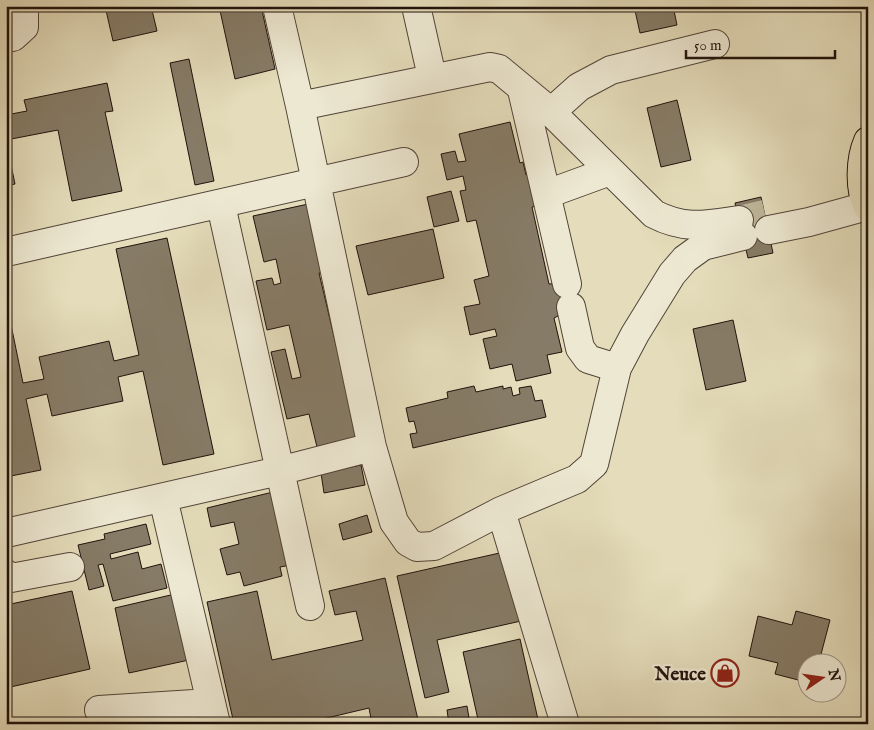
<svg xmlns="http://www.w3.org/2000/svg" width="874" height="730" font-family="'IM FELL English',serif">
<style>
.building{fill:#867b66;stroke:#21120c}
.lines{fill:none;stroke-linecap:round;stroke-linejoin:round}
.minor-tunnel{stroke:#bdb497;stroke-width:28;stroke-dasharray:28 14;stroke-linecap:butt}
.minor-casing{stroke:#524438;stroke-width:30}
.major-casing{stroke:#21120c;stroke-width:30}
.minor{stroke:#ede8d2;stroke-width:28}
.major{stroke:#e4dcba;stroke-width:28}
.labels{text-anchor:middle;stroke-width:4.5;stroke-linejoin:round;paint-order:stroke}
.poi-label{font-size:19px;font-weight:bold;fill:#21120c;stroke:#ede8d2;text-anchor:end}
</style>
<rect width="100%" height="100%" fill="#e4dcba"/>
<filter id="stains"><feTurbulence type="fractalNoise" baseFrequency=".004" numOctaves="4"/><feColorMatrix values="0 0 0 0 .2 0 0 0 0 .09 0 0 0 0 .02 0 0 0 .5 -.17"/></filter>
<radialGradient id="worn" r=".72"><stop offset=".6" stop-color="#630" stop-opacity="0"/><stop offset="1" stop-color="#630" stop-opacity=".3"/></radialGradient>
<path class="building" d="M105,6H151L157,31L113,41Z
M219,6H261L275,69L235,79Z
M634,6H673L677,25L640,33Z
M189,59L214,181L195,185L170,63Z
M107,83L113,111L105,112L122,191L72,201L58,130L6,140V115L27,111L24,100Z
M677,100L691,160L661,167L647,108Z
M510,122L520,163L523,162L526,175L534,173L541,205L532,207L549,284L575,282L580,305L554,318L562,352L547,355L551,373L516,381L512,364L490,369L483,339L497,336L495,329L470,335L464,307L480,304L474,280L489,276L476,220L467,222L460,191L466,190L463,176L447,180L441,154L455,151L458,162L466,161L459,134Z
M6,141L15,184L6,186Z
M451,191L459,221L434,227L427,197Z
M761,197L773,253L748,258L735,203Z
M313,203L329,271L319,273L359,442L318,451L309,414L287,419L271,352L285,349L292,379L301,377L289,325L267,330L256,281L272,278L274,285L281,283L276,259L264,262L253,216Z
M433,229L444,278L368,295L356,246Z
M167,238L214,454L163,465L143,371L118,377L123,401L52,416L47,394L26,399L41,470L6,477V316L9,315L23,383L44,379L39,357L109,341L114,361L139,355L116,249Z
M733,320L746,381L706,390L693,329Z
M474,386L476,392L503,386V389L511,387L513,396L520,394L519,388L531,386L535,401L542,400L546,417L413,448L410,434L417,433L414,421L409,422L406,408L448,398L447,392Z
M361,465L365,485L324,493L321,473Z
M273,492L291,565L280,567L282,576L244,586L240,572L227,575L220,549L239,544L234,522L211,527L207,508Z
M367,515L372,532L343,540L339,524Z
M146,524L151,544L110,554L111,559L138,552L142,569L161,564L167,588L113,601L103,564L98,565L104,586L89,590L78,545L105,539L104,534Z
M504,552L521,621L437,640L449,692L425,698L397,576Z
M385,578L419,724H372L369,708L314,721V724H234L207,602L257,591L272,660L363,640L356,611L335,615L329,591Z
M72,591L90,669L6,688V605Z
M175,594L189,660L129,673L115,608Z
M796,611L830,620L819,662H806V682L775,674L778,663L749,656L758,616L792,625Z
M520,639L539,724H479L463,652Z
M467,706L470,724H449L447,710Z"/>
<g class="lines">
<path class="minor-tunnel" d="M739,220L765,214"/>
<g class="minor-casing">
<path id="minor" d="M277,6L300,106L372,447L394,522L408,542L417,547L434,546L501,511L577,479L594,464L617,368L635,334L672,274L685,259L703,246L743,236
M416,6L432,77
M6,38L13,37L24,27V6
M522,90L567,284
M300,106L490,67L499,69L551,112L654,214C685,230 705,225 739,220
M551,112L579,87L611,70L715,44
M547,194L610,171
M221,205L310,606
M769,230L809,222L867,206
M6,252L404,162
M571,307L580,348L588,359L617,368
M163,498L216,724
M501,511L565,724
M6,533L279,471L372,447
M6,574L11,578L70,567
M99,710L210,703"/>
</g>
<g class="major-casing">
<path id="major" d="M868,141C860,159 859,189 868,207"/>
</g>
<use href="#minor" class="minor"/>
<use href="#major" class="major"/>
</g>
<defs>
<g id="shop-ring" transform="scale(1.4375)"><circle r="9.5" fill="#ede8d2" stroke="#8f2418" stroke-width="1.5"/><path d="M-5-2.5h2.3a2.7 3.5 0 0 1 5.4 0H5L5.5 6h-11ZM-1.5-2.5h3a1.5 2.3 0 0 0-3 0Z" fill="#8f2418"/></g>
</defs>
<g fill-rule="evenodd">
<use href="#shop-ring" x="725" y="673"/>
</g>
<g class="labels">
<g class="poi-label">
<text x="706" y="680">Neuce</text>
</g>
</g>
<rect width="874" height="730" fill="none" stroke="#e4dcba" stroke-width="25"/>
<rect x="8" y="8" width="859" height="715" fill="none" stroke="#21120c" stroke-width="2.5"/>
<rect x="12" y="12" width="849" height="705" fill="none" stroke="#21120c"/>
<g transform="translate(822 678) rotate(77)"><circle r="24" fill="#ede8d2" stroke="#9b9283"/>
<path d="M0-4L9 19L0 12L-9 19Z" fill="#8f2418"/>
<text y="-8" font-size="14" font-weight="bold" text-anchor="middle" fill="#21120c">N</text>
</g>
<path d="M686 50v8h149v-8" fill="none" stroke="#21120c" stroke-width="2.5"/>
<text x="694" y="50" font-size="15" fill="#21120c" stroke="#ede8d2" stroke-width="4" paint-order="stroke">50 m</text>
<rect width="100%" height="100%" filter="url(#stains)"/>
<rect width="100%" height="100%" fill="url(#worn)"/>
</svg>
